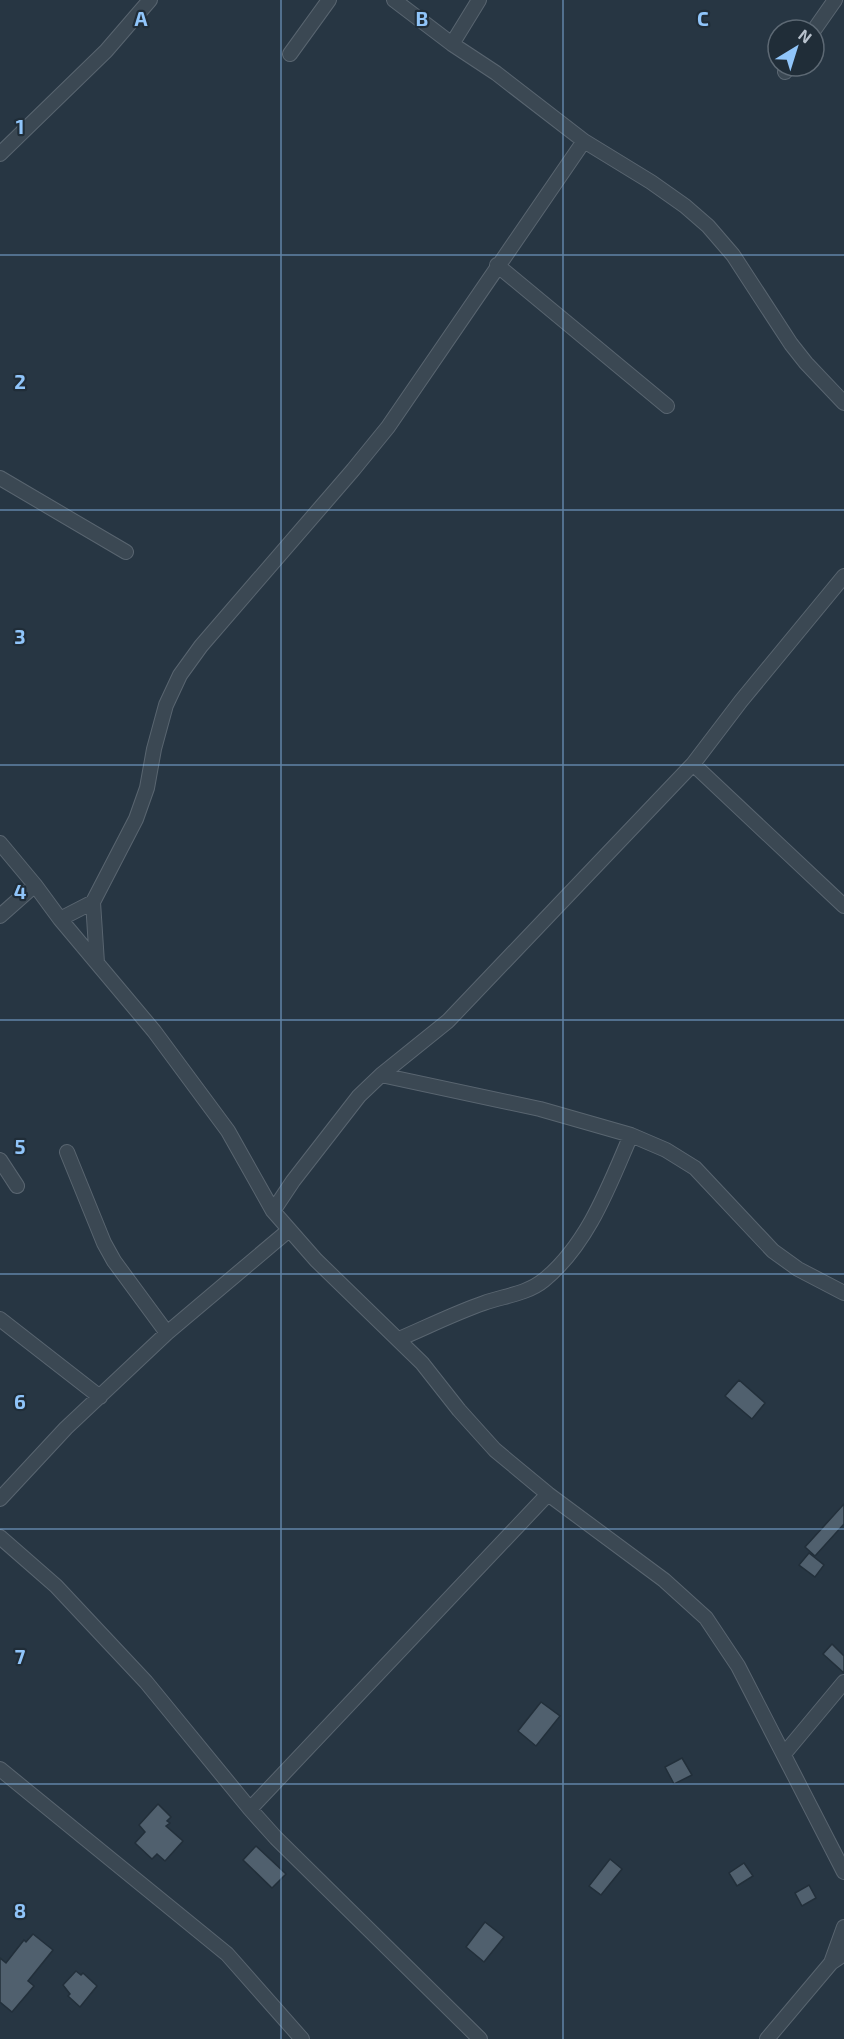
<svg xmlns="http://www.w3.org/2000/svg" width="844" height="2039" font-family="'Exo 2',sans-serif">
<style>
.building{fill:#50606e;stroke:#222f3a;stroke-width:1.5}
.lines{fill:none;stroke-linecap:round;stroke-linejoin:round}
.minor-casing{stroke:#596570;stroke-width:16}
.minor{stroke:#3b4853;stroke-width:14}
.grid{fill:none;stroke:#90c5fa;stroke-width:1.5;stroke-opacity:0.55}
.grid-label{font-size:20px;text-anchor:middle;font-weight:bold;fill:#90c5fa;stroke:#202d38;stroke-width:4.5;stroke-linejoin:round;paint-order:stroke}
</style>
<rect width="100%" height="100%" fill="#273643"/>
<path class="building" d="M739,1380L765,1403L752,1419L725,1396Z
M844,1504V1524L815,1556L805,1547Z
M809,1553L824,1565L815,1577L799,1565Z
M832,1644L844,1656V1673L823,1654Z
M541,1702L560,1716L536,1746L518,1731Z
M682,1758L692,1775L674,1784L665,1767Z
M158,1804L171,1817L167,1821L170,1823L166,1826L183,1841L165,1861L157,1854L152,1859L135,1843L145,1832L139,1825Z
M256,1846L286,1874L272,1888L243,1860Z
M610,1859L622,1869L601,1895L589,1886Z
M744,1863L753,1876L737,1886L729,1873Z
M809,1885L816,1898L802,1906L795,1893Z
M485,1922L504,1937L484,1962L466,1947Z
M33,1934L53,1950L28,1981L34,1986L12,2012L0,2002V1958L6,1963L24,1940L26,1942Z
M76,1971L81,1975L83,1973L97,1986L80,2007L68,1996L70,1994L63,1985Z"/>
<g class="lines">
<g class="minor-casing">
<path id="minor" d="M394,0L452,44L496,73L584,141L651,182L685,206L708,226L733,255L791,344L806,363L844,403
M814,30L835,0
M452,44L479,0
M290,54L329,0
M785,72L789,66
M0,154L106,51L150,0
M497,265L667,406
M0,478L126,552
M693,764L844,906
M0,843L35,885L60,919L154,1031L228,1131L273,1211L316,1260L422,1363L459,1410L495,1450L548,1494L664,1580L706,1618L738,1666L844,1872
M0,916L35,885
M60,919L93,902
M97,963L93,902L136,819L147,788L154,749L166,705L180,675L201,646L353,470L388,427L584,141
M381,1075L540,1109L631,1135L666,1150L695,1168L773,1251L798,1269L844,1293
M67,1152L104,1243L114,1261L167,1333
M0,1160L17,1186
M273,1211L293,1181L359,1096L381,1075L448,1021L693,764L741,701L844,576
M0,1319L100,1397
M399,1339C427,1327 455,1313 484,1303C503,1296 527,1294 544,1280C588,1244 609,1186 631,1135
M0,1499L66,1428L167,1333L289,1230
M0,1537L56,1586L146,1682L250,1809L276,1838L480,2039
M784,1754L844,1682
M0,1769L227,1954L302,2039
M250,1809L548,1494
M831,1963L844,1927
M767,2039L831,1963L844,1954"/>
</g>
<use href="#minor" class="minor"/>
</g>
<path class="grid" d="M281,0V2039M563,0V2039M0,255H844M0,510H844M0,765H844M0,1020H844M0,1274H844M0,1529H844M0,1784H844"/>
<g class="grid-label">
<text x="141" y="26">A</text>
<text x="422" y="26">B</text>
<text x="703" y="26">C</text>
<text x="20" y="134">1</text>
<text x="20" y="389">2</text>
<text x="20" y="644">3</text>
<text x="20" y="899">4</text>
<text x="20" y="1154">5</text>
<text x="20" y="1409">6</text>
<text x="20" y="1664">7</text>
<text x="20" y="1918">8</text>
</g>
<g transform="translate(796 48) rotate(38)"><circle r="28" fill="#202d38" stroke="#5d6974" stroke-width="1.5"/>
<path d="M0-4.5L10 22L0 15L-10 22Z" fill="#90c5fa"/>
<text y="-9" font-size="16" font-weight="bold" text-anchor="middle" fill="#b8c2cd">N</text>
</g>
</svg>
